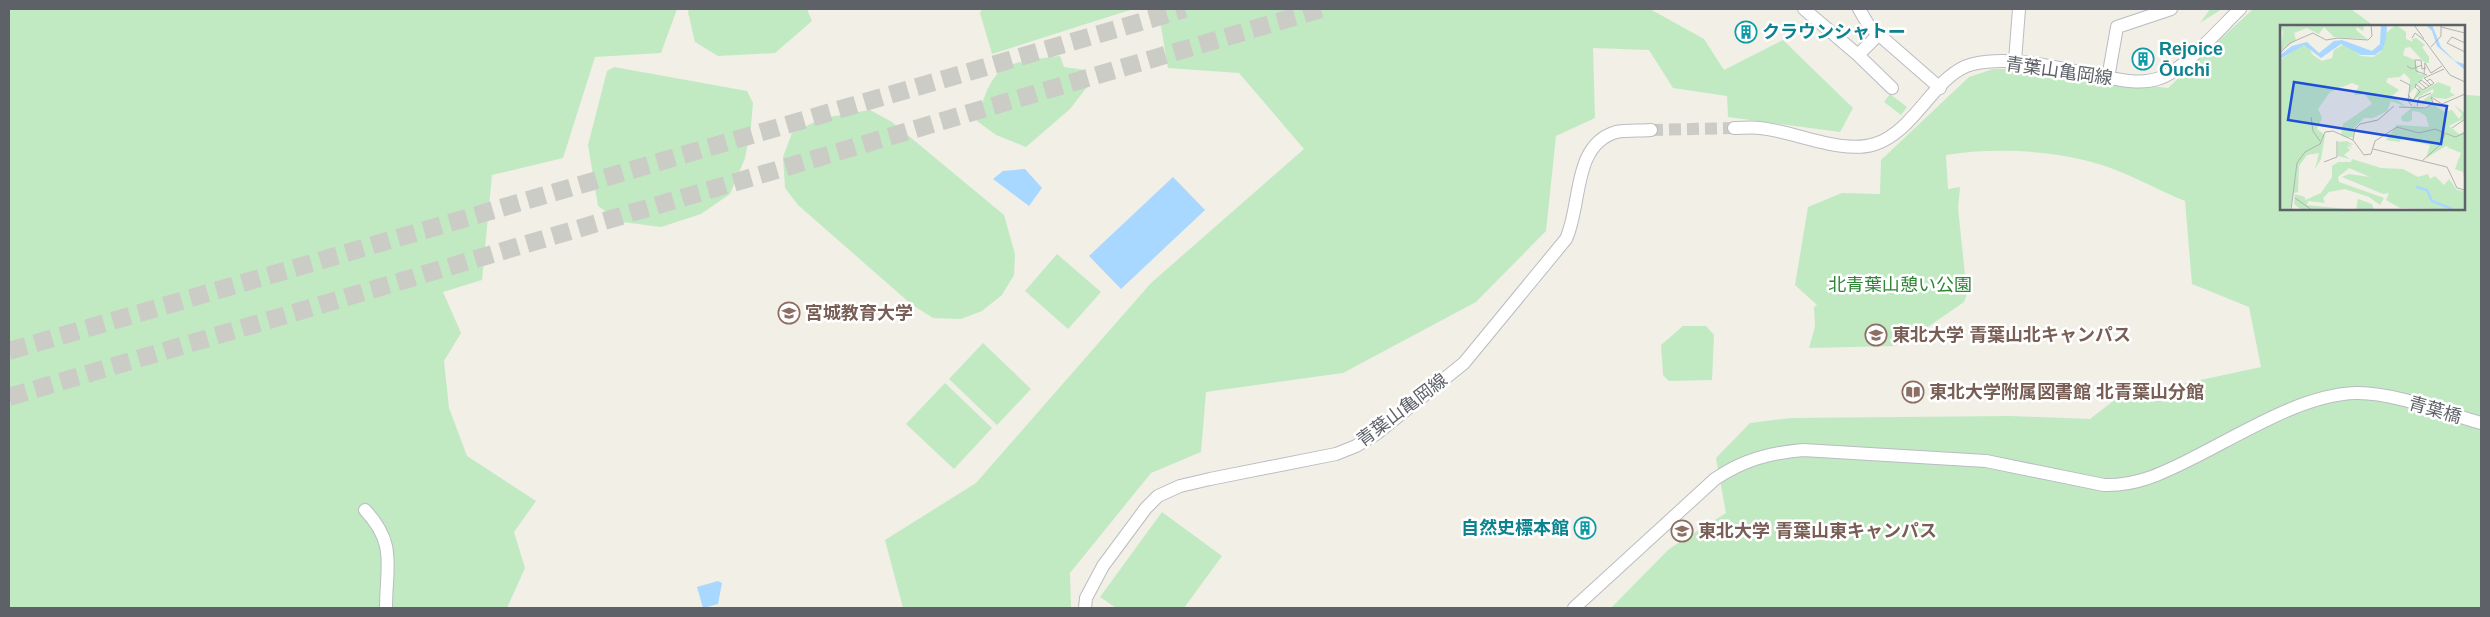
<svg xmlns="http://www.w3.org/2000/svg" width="2490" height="617" font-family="Arial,'Noto Sans JP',sans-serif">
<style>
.green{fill:#c1eac3}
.water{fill:#a8d7ff}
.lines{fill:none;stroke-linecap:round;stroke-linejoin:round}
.minor-tunnel{stroke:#ccccc6;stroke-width:12;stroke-dasharray:12 6;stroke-linecap:butt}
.highway-tunnel{stroke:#ccccc6;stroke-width:18;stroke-dasharray:18 9;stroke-linecap:butt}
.minor-casing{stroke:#b9bcc1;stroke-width:14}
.minor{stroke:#fff;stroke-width:12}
.labels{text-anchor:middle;stroke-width:5;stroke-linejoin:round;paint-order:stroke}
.culture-label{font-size:18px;font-weight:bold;fill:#0d838f;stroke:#fff;text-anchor:start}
.street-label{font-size:18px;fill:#5e6268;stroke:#fff}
.park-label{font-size:18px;fill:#2e8635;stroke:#fff}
.education-label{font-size:18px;font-weight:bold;fill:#785e54;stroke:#fff;text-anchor:start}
.inset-river{fill:none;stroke:#a8d7ff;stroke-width:2.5}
.inset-road{fill:none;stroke:#b2b3b0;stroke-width:1}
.view{fill:#1d4ed8;fill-opacity:0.15;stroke:#1d4ed8;stroke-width:2.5}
.inset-edge{fill:none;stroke:#5e6268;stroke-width:2.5}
</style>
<rect width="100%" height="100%" fill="#f1efe6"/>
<path class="green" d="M9,9H677L661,53L595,57L563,158L492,175L482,280L443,292L461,333L444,361L449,408L467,456L536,501L514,532L525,568L507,608H9Z
M689,9H807L812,21L775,53L718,56L695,42L688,12Z
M982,9H1133L992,54L980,13Z
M1158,9H1650L1704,39L1724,70L1783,40L1853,108L1840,132L1728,117L1727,96L1673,88L1649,50L1593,48L1595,118L1556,136L1546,231L1476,302L1343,373L1206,392L1201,452L1151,473L1070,573L1071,608H903L885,540L976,483L1151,283L1304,149L1239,73L1168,68Z
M2210,9H2222L2200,23Z
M2253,9H2351L2374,26H2281V209H2464V93L2467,95L2481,96V608H1611L1669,549L1726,513L1716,458L1750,423L1791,418L2010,416L2090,419L2117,398L2261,367L2249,307L2192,284L2185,201C2158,190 2132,175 2105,166C2058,150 1994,147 1946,155L1948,189L1960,187L1958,208L1967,294L1964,302L1906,342L1893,346L1809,348L1815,327L1814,307L1817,305L1795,285L1808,207L1842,193L1880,194L1881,160L1969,77L1993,69H2012L2168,88Z
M1060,56L1064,67L1086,70L1087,87L1070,109L1026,147L996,135L977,121C993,62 1003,63 1060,56Z
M614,67L747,91L753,103L751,126L745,158L730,194L701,214L661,227L622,222L598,206L588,145L607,71Z
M1890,94L1907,107L1901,115L1884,102Z
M870,110L892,122L1004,215L1015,254L1014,275L1002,295L982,311L961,319L933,318L911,304L798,205L785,188L783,157L792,133L823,118Z
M1057,254L1101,292L1068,329L1025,291Z
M1683,326H1706L1714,335L1712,380L1669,381L1663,375L1661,345Z
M983,343L1031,389L997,425L949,379Z
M945,383L992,428L954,469L906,424Z
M1162,512L1222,556L1184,608H1116L1100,597Z"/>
<path class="water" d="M1025,169L1042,188L1029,206L993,179L1003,171Z
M1173,177L1205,210L1121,289L1089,256Z
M718,581L722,583L718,604L703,608L697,587Z"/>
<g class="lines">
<path class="minor-tunnel" d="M1651,130L1734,128"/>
<path class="highway-tunnel" d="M9,351L1185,9
M9,397L1321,9"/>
<g class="minor-casing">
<path id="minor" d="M1804,9L1858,55
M1859,9L1869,26L1940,88
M1879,34L1858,55L1892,88
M2015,61L2019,9
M2108,78L2117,27L2171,9
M1734,128C1742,128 1752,127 1760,128C1794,131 1842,155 1875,144C1916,131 1935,73 1973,64C2015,55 2060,69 2101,76C2120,80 2141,85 2160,78C2184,70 2221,27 2240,9
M365,510C397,544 386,566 386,608
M1085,608L1086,598L1103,566L1146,508L1158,496L1180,486L1210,479L1336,454L1356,446L1376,434L1464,363L1566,239C1582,205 1572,145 1616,132C1627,130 1640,131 1651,130
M1574,608L1715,479C1743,460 1769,453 1803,450L1986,461L2104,485C2136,486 2161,474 2189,460C2238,436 2302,394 2356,393C2393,392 2445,413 2481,423"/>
</g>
<use href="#minor" class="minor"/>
</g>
<defs>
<g id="building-ring" transform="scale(1.125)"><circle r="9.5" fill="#fff" stroke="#0f9aa8" stroke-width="1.5"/><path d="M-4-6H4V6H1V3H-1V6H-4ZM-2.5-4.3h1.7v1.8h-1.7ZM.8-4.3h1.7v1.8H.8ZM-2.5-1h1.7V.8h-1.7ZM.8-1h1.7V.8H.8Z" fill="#0f9aa8"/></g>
<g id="university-ring" transform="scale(1.125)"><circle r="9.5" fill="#fff" stroke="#8d6e63" stroke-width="1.5"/><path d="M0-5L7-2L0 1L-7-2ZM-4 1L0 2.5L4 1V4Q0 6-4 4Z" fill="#8d6e63"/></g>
<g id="library-ring" transform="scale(1.125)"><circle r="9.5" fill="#fff" stroke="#8d6e63" stroke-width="1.5"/><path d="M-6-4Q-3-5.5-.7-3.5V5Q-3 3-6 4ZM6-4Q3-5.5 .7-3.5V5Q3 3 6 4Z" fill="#8d6e63"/></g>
</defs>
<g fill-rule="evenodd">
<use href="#building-ring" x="1746" y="32"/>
<use href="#building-ring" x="2143" y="59"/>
<use href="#university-ring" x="789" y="313"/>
<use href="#university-ring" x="1876" y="335"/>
<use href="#library-ring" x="1913" y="392"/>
<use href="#building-ring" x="1585" y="528"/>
<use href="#university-ring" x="1682" y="531"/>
</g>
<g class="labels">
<g class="culture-label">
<text x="1762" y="38">クラウンシャトー</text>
<text x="2159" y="55">Rejoice<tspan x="2159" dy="21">Ōuchi</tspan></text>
<text x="1569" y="534" text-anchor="end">自然史標本館</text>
</g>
<g class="street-label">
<text transform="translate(2059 71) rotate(8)" y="6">青葉山亀岡線</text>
<text transform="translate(1402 410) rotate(-37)" y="6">青葉山亀岡線</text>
<text transform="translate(2435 410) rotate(16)" y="6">青葉橋</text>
</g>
<g class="park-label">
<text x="1900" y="291">北青葉山憩い公園</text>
</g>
<g class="education-label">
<text x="805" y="319">宮城教育大学</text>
<text x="1892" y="341">東北大学 青葉山北キャンパス</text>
<text x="1929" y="398">東北大学附属図書館 北青葉山分館</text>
<text x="1698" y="537">東北大学 青葉山東キャンパス</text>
</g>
</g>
<g transform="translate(2280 25)">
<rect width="185" height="185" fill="#f1efe6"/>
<path d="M0,0H90L84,1L83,6L77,2L76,5L87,14L54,12L44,2L39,9L27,3L14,8L16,15L0,27L3,7ZM116,0L126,7V14L133,17L132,14L136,13L145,20L142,22L149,32V38H145L130,22L125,23L123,30L135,35L139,49L146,50L129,69L130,54L124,48L120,52L108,53L106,57L119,65L112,71L127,82L111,76L107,86L93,93H84L74,103L73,112H64L61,110L63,99L92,79L85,69L74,70L79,61L72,58L50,67L38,84L42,93L37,104L45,110L41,134L35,144L39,128L27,130L19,141L18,167L14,168L10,185H0V35L20,21L27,20L33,30L42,36L52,33L54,25L64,19L81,31L93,32L101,27L105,9ZM158,57L171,62L170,67L175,70L166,74L150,72L152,77L150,78L142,76L154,67L153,64L133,75L139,62L143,66ZM152,79L165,87L172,85L179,94L182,89L174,80L185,88V93L169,101L179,109L185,106V160L183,147L175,144L181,128L169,123L166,125L169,122L166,121L146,133L150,120L121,114L120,117L106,115L117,100L149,102L146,91L139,87L132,86V95L128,97L122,96L121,92L134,81L146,84ZM67,116L74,120L68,119L72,121H67L72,122V123L67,121L70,125L64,130L70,134L58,131V117ZM72,134L101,143L123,144L138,152L148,149L150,154L155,151L164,160L169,154L177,165L185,166V185L120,183L106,175L109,168L103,169L62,152L69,149L90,152L69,143L73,140L58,152L59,157L104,173L100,180L89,172L65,164L49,167L43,173L45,178L28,176L27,180L76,185L78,174L92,179L94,185H22L14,179L15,169L25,172V175L41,168L52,152V141L58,137H71Z" fill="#c1eac3"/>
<path d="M101,0H107L106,14L102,25L95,30H81L61,19L41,33L24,20L0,34V30L12,21L27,17L39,28L54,16L62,15L92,26L100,19ZM146,0H152L161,22L175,36L184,39L185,45L157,21L152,6Z" fill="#a8d7ff"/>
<path class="inset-river" d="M136,162L147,165L152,176L172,184"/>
<path class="inset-road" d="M134,0L144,14M161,2L185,8M132,13L135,8L145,16L170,50L185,57M185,18L172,12L167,18L185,27M151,22L161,11V0M0,28L10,18L33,8L46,15L58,13L88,15L92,11L91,0M127,41L132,44L142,40M146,43L142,44L141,35H135L136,46L147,50M144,49L145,38L151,48L162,41M120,55L130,60L128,76L132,81M147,56L150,54L154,58L151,60L144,53L164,44M146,63L139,57L141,55L149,61M128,69L132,76L140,67L135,62L136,59L143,65L151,60M114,81L98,95L80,99L75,104L73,115L84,130L91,129L95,116L117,102L139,108L155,104L175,112L185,108M137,81L139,73L151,68M119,82L146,83L153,78L151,72L162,79L185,69M31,92L33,106L40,116M172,103L185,94M93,124L167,142L177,163L185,165M142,136L160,120L165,109M44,137L57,132V116M15,173L32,185M11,185L17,138L25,127L40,119L45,107L53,106L73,115"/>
<path class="view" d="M14,57L167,81L161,119L8,95Z"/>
<rect width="185" height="185" class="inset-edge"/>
</g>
<rect width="2490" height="617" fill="none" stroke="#5e6268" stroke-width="20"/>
</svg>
